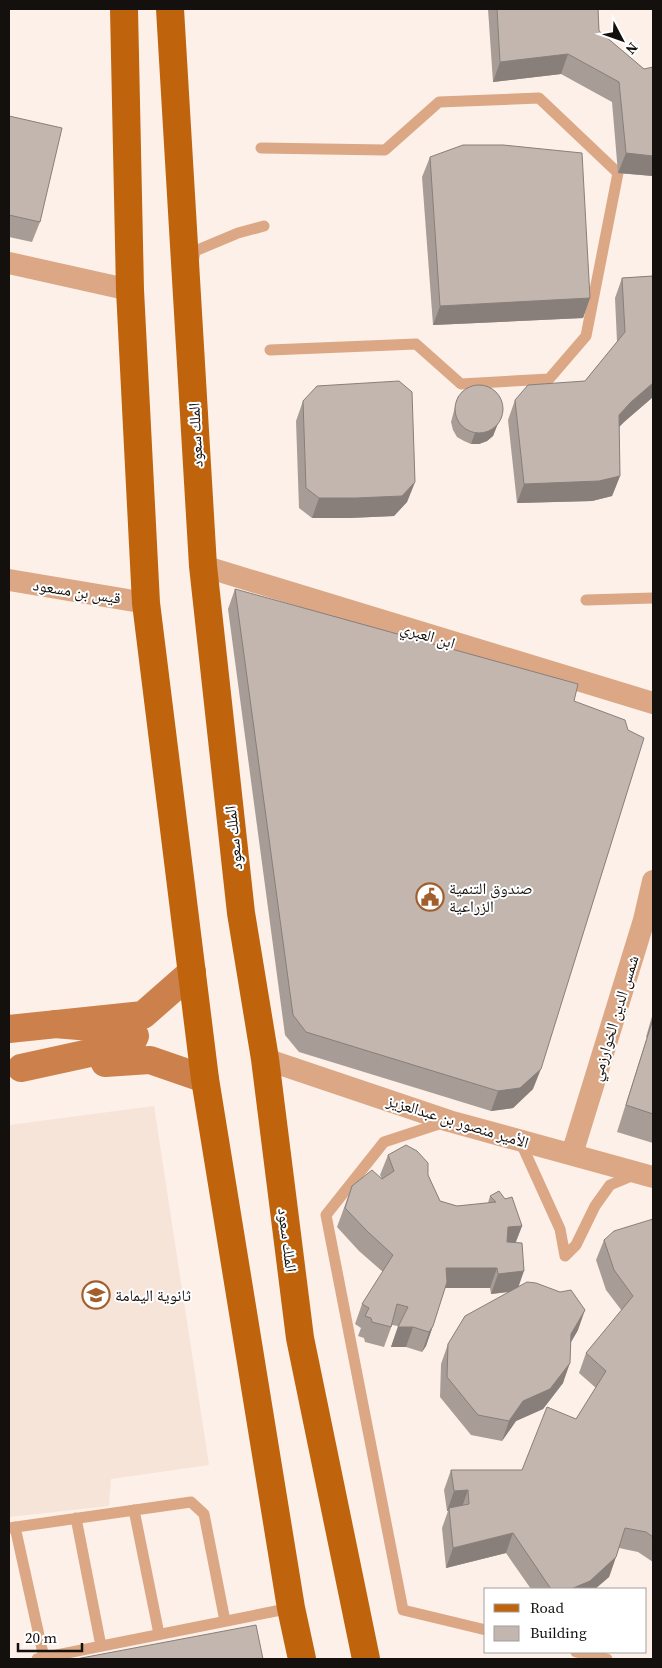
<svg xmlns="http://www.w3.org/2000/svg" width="662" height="1668" font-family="'Source Serif 4','Noto Naskh Arabic',serif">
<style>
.built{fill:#f7e4d8}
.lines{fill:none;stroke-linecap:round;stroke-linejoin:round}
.lane{stroke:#dba785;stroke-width:11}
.street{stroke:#dba785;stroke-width:22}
.secondary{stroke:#cc804b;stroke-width:28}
.primary{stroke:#bf630c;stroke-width:28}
.wall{fill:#a79d96}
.shaded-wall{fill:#887f7a}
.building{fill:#c2b6af;stroke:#887f7a}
.labels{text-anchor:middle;stroke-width:4;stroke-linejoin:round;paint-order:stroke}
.street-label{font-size:16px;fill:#14100d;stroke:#fff}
.poi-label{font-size:16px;fill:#14100d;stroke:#fff;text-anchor:start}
</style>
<rect width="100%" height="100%" fill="#fcf0e8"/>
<path class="built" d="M154,1106L209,1465L111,1479L109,1506L9,1517V1125Z"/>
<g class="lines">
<path class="lane" d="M261,148L385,150L439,102L539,98L618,173L586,336L549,379L461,384L416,344L270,350
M193,262L195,251L238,233L264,226
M586,600L653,598
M445,1122L384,1142L326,1215L403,1610L486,1630
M520,1141L560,1229L565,1256L576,1245L595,1206L610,1185L634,1175
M134,1510L159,1634
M76,1518L101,1646
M15,1527L44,1658
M9,1528L191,1502L204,1514L225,1621
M576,1652L607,1659
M37,1659L291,1608"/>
<path class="street" d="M9,263L130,290
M203,566L653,703
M9,580L146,603
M265,1059L449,1121L653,1177
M572,1154L644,920L653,881"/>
<path class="secondary" d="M9,1029L143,1015L192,972
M105,1063L150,1060L205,1079
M21,1068L131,1044L135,1036L129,1030L54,1024"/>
<path class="primary" d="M124,9L130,290L146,603L205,1079L291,1608L302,1659
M170,9L203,566L241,913L265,1059L300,1338L366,1659"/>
</g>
<path class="wall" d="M488,9H598L599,31L644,69L653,176L618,173L612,102L561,74L493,82Z
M9,116L40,222L32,242L9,237Z
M430,157L590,298L583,318L433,325L422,177Z
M653,276V397L624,422L619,427L620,476L612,496L592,501L517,503L508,420L515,400L585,381L617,342L615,298L622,278Z
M458,396L499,421L493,436L487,441L479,444H471L464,441L457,437L453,430L451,422L455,407Z
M303,401L415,482L407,502L394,516L349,518H312L299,508L296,421Z
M235,589L533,1089L513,1108L491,1111L299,1052L285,1035L228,609Z
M653,1013V1143L617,1132L647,1037H646Z
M388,1155L428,1175L440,1201L457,1206L488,1203L490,1196L522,1226L516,1242L519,1286L578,1330L571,1342L563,1383L543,1409L516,1421L502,1441L471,1435L440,1397L441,1364L448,1344L508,1292L491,1294L490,1288H445L426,1346L422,1352L406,1347H391L398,1326L392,1325L384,1347L365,1342L364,1338L358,1336L361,1328L355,1324L362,1304L383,1272L359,1251L337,1227L352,1186L382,1179L380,1175Z
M653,1219V1562L638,1552L619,1548L609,1577L595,1589H531L506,1553L446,1568L442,1528L448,1511H447L444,1490L451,1470H522L576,1419L596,1388L579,1373L586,1353L622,1311L606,1290L596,1260L604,1240Z"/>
<path class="shaded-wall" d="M568,54L561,74L493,82L500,62Z
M626,153L653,156V176L618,173Z
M590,298L583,318L433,325L440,306Z
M653,383V397L624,422L611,435L619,415L631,402Z
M503,410L493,436L487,441L479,444H471L475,433Z
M620,476L612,496L592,501L517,503L524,484Z
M415,482L407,502L394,516L349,518H312L319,498Z
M541,1069L533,1089L513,1108L491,1111L498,1091Z
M522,1226L514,1246L500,1247L508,1227Z
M446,1268H497L490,1288H439Z
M524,1271L517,1291L491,1294L498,1274Z
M585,1310L578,1330L564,1354L571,1334Z
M433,1326L426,1346L422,1352L429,1332Z
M398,1327H413L406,1347H391Z
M570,1363L563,1383L543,1409L516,1421L502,1441L509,1421L523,1401Z
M468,1490L461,1510L449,1508L448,1511H447L454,1491Z
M513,1533L506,1553L446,1568L453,1548Z
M616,1557L609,1577L595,1589H571Z"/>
<path class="building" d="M497,9H598L599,31L644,69L653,67V156L626,153L619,82L568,54L500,62Z
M9,116L62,128L40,222L9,215Z
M463,145H503L582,153L590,298L440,306L430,157Z
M653,276V383L631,402L619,415L620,476L599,481L524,484L515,400L528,385L585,381L625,332L622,278Z
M399,381L412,392L415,482L402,496L356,498H319L306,488L303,401L317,386Z
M455 409a24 24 0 1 1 48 0a24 24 0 1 1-48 0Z
M235,589L578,684L574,701L625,720L628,730L644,738L541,1069L520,1088L498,1091L306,1032L293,1015Z
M653,1019V1114L626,1105Z
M406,1145L417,1151L428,1163V1175L440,1201L457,1206L496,1202L490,1196L499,1191L505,1199L512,1197L522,1226L508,1227L507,1242L522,1243L524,1271L498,1274L497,1268H446L447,1282L433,1326L429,1332L413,1327H398L408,1307L397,1304L391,1327L372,1322L371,1318L365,1316L369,1308L362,1304L393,1255L367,1231L345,1208L352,1186L372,1170L382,1179L394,1171L388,1155Z
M653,1219V1537L646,1532L625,1528L616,1557L590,1581L571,1589H551L513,1533L453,1548L449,1508L469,1504L468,1490L454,1491L451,1470H522L547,1407L576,1419L606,1371L586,1353L633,1296L614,1270L604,1240L614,1231Z
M527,1282L536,1283L560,1292L571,1290L585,1310L571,1334L570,1363L550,1389L523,1401L509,1421L478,1415L447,1377L448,1344L465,1316Z
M256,1625L263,1659H76Z"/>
<defs>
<g id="civic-ring" transform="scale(1.4375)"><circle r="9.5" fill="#fff" stroke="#a25f2e" stroke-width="1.5"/><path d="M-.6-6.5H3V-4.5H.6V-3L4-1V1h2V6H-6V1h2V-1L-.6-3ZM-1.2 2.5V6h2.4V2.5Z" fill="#a25f2e"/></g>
<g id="school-ring" transform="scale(1.4375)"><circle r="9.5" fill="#fff" stroke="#a25f2e" stroke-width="1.5"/><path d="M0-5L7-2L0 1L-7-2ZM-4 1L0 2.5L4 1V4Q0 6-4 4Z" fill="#a25f2e"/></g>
</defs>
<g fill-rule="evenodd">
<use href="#civic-ring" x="430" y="897"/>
<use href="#school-ring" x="96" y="1295"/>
</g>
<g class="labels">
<g class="street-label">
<text transform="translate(195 435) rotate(-93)" y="6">الملك سعود</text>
<text transform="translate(77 591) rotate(9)" y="6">قيس بن مسعود</text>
<text transform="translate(428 635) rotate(17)" y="6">ابن العبري</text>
<text transform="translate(233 838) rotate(-96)" y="6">الملك سعود</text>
<text transform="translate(614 1018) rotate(-73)" y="6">شمس الدين الخوارزمي</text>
<text transform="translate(458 1121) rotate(17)" y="6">الأمير منصور بن عبدالعزيز</text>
<text transform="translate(288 1240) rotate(83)" y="6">الملك سعود</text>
</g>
<g class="poi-label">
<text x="449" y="894">صندوق التنمية<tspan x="449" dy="18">الزراعية</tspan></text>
<text x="115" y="1301">ثانوية اليمامة</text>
</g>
</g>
<rect width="662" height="1668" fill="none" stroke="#14100d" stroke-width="20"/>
<rect x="484" y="1588" width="162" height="65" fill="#ffffff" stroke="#a19f9e"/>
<rect x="494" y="1604" width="25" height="8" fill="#bf630c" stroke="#a19f9e"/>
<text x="530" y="1613" font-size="15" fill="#14100d">Road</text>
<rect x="494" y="1626" width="25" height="15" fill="#c2b6af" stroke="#a19f9e"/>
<text x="530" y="1638" font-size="15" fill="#14100d">Building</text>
<g transform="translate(622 40) rotate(131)" stroke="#ffffff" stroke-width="4" paint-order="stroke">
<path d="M0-4L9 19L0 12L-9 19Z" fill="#14100d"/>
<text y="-8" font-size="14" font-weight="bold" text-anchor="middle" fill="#14100d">N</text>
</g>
<path d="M18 1643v8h64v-8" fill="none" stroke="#14100d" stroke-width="2.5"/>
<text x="25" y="1643" font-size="15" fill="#14100d" stroke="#ffffff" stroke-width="4" paint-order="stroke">20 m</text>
</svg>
